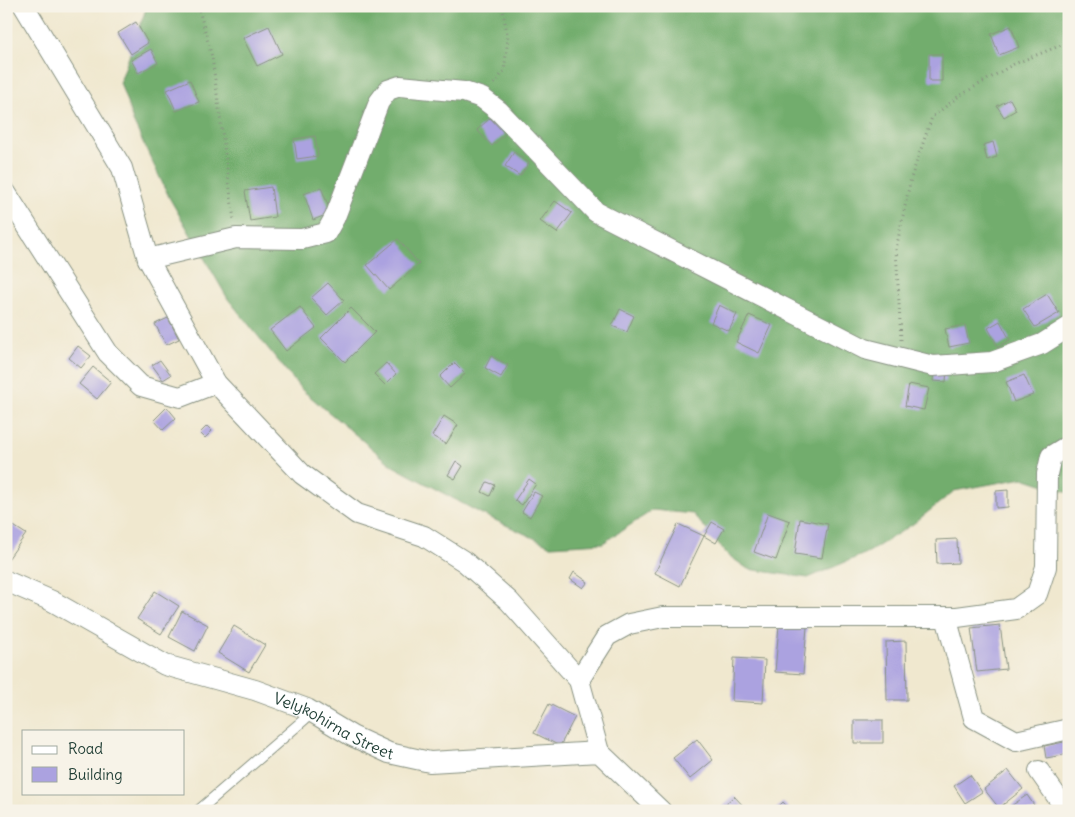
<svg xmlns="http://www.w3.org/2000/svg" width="1075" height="817" font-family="Delius,sans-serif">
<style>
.forest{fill:#72ad6d;stroke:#487550}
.building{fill:#aba2e0}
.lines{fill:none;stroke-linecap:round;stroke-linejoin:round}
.lane-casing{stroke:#889282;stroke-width:12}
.street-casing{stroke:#889282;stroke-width:22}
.path{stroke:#889282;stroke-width:3;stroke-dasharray:1 4;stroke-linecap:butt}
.lane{stroke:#fff;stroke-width:10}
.street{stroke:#fff;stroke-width:20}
.labels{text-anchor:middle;stroke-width:4.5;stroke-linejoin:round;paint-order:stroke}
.street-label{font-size:16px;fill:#1f3d34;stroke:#f7f3e8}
</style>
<rect width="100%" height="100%" fill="#f7f3e8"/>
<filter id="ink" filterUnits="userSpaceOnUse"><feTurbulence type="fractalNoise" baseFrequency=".02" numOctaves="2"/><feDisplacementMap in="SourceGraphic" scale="10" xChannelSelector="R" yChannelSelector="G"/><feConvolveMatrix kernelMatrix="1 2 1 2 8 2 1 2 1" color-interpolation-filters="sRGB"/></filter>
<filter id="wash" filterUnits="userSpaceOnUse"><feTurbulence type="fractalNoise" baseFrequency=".0096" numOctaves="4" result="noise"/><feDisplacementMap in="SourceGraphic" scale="20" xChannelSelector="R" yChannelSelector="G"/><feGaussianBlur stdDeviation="1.12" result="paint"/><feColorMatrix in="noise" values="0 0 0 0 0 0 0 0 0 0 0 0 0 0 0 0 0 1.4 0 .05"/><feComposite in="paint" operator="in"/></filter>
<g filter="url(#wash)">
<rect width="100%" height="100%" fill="#f0e8cf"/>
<path class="forest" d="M147,6H1069V493L1023,478L954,491L913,524L869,552L808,578L748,569L728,555L693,514L653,510L603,543L551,546L480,513L393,466L301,389L228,299L170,199L133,121L120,82Z"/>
<g id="blocks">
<path class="building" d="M136,22L148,43L131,54L118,33Z
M269,26L282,54L257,66L243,38Z
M1011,26L1019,47L999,55L991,34Z
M151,49L158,63L138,73L131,60Z
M929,54H942V81H929Z
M190,80L199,102L176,111L167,90Z
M1010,99L1016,110L1004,117L997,106Z
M490,118L505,134L492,146L477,130Z
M315,136L318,156L297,159L294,139Z
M993,142L997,157L987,160L983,145Z
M514,152L529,163L520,176L505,166Z
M271,187L275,217L250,221L245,191Z
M321,187L331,213L313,220L304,194Z
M555,201L572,213L557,233L540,221Z
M398,239L419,264L389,290L367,265Z
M328,283L344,300L327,315L311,298Z
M1047,294L1059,313L1035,327L1023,309Z
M719,305L737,314L729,331L711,323Z
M300,307L316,328L286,351L270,330Z
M351,308L375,332L345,362L321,338Z
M620,309L634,316L627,332L612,326Z
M749,315L772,325L759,353L736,342Z
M168,318L179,339L166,345L155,324Z
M1000,321L1010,340L998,347L988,328Z
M965,325L969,343L949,347L945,329Z
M78,346L91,356L81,368L69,358Z
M491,356L508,365L501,377L485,368Z
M160,360L171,375L163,380L152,365Z
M386,363L396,374L385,385L374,374Z
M454,363L465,374L450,388L440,377Z
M93,367L111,382L97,399L79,384Z
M934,369H947L946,382L933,381Z
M1024,375L1033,395L1014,402L1006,382Z
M909,384L929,388L924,410L905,406Z
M167,407L176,418L163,430L154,420Z
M444,416L458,425L446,444L432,436Z
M207,426L212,431L205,438L200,433Z
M456,461L463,466L455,479L448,475Z
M529,479L536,484L522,505L515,500Z
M487,482L495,485L490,496L482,492Z
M1008,490V507L996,508V491Z
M534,492L542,496L530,517L522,512Z
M768,513L790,521L776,560L754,552Z
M800,519L828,524L822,558L795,554Z
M6,521L26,534L6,562Z
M712,522L724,529L716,543L704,536Z
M678,524L704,536L680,586L655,573Z
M957,539L958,563L937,564L936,540Z
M574,572L588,582L583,588L570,579Z
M155,591L179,606L161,634L137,619Z
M182,611L208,625L195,651L169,637Z
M779,625L807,627L803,674L775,672Z
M1000,625L1006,669L977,672L971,628Z
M234,626L265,645L249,672L218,653Z
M906,641L907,700H887L886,642Z
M734,658L765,660L763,703L732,701Z
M549,704L575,717L560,746L534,733Z
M854,720H883V743H854Z
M697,739L713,760L690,779L673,758Z
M1069,741V754L1046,758L1044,746Z
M1008,770L1023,789L999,808L984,789Z
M970,775L982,792L965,803L954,786Z
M1027,795L1038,811H1004Z
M734,796L748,811H718Z
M783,802L791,811H774Z"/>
</g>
</g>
<g filter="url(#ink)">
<use href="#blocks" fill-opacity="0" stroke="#889282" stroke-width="1"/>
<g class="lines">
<g class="lane-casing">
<path id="lane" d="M198,811L313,712"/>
</g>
<g class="street-casing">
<g id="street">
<path d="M24,6L122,168L148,259L216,383L302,474L357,514L424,536L465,562L509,601L579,680L599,752"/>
<path d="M6,193L108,353L141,386L180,397L216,383"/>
<path d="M148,259L236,238L302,239L326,233L335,217L379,102L388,90L400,86L464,92L482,98L499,111L596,212L865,349L933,366L992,362L1042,344L1069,327"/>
<path id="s1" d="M6,581L52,601L165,665L255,690L307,709L352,736L389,753L430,762L599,752L661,811"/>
<path d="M946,617L974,718L1016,741L1069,729"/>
<path d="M579,680L607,636L629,624L663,617H957L1016,609L1037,594L1046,567L1047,474L1051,456L1069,445"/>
<path d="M1039,771L1067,811"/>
</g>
</g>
<path class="path" d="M198,6L212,57L234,220
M494,84L504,71L508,38L502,6
M901,340L896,249L911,178L932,117L959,96L1014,64L1069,42"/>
<use href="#lane" class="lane"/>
<use href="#street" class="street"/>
</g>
</g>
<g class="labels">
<g class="street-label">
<text dy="6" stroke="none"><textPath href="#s1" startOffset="360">Velykohirna Street</textPath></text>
</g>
</g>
<rect width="1075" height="817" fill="none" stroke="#f7f3e8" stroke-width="25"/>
<rect x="22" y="730" width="162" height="65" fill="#f7f3e8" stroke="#a1aaa0"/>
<rect x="32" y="746" width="25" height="8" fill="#ffffff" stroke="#a1aaa0"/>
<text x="68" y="754" font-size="15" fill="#1f3d34">Road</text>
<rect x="32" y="767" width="25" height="15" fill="#aba2e0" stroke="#a1aaa0"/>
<text x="68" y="780" font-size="15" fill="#1f3d34">Building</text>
</svg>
